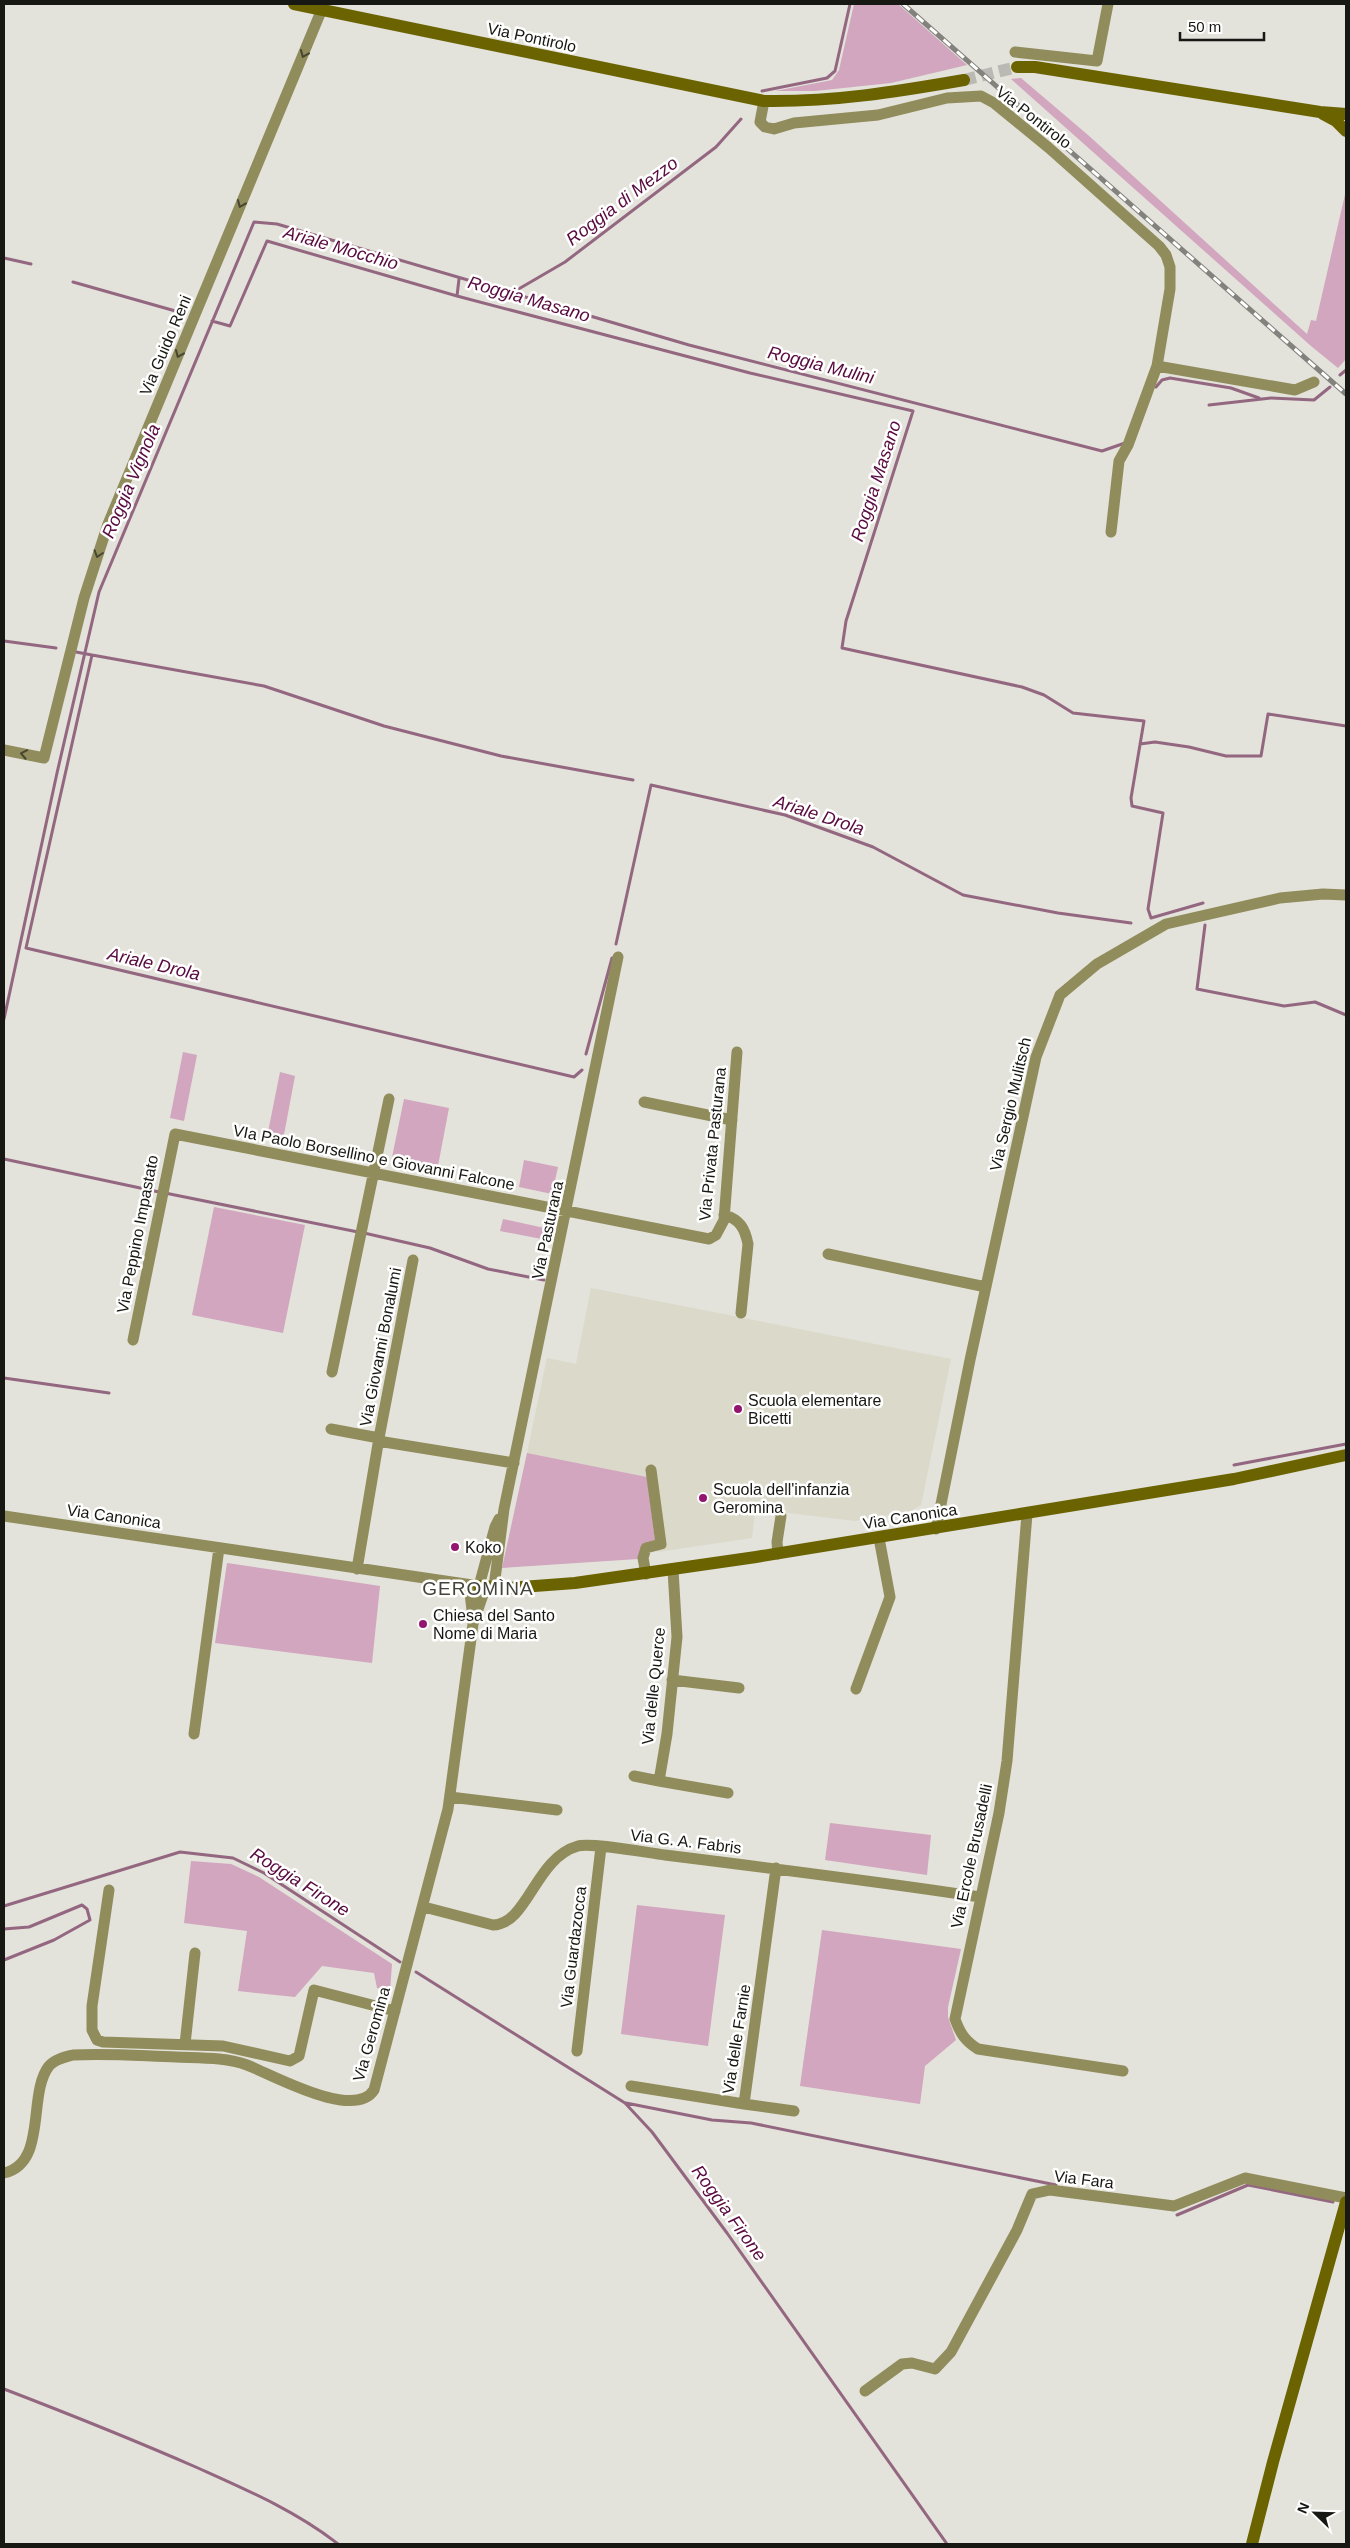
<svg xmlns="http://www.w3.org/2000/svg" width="1350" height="2548" font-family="Helvetica,sans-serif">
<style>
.built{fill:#dad9ca}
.green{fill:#d1a6be}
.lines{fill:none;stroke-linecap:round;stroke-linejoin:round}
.stream{stroke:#946780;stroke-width:3}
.secondary-tunnel{stroke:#bab9b3;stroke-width:12;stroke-dasharray:12 6;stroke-linecap:butt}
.street{stroke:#908c5b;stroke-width:11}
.secondary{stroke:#6a6300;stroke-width:12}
.rail-casing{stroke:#83827d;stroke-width:5}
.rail{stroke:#fffffe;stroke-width:3;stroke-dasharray:9;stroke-linecap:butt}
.oneway{stroke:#474630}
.poi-dot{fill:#94156f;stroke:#fffffe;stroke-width:2}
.labels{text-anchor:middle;stroke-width:5;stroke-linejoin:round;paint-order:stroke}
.street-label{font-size:16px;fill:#171714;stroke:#fffffe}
.poi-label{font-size:16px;fill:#171714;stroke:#fffffe;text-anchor:start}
.water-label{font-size:18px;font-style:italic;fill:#580a41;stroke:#fffffe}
.quarter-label{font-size:19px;letter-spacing:1px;fill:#43423c;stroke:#fffffe}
</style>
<rect width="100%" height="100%" fill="#e3e2db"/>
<path class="built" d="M591,1288L951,1359L921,1505L911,1511L855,1521L755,1509L752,1538L657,1552L647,1477L527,1453L547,1358L576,1364Z"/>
<path class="green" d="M854,4H898L967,65L891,83L815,91H775L832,80L839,70Z
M1021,78L1088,135L1307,334L1311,320L1316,321L1346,190V359L1338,368L1311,346L1011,79Z
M183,1052L197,1055L184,1121L170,1118Z
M280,1072L295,1076L283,1140L267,1137Z
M404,1099L449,1108L437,1171L391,1162Z
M524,1160L558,1167L552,1194L519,1187Z
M214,1207L305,1225L283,1333L192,1315Z
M503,1219L549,1229L547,1240L500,1231Z
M527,1453L647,1477L655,1540L642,1546L638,1559L502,1568Z
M227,1563L380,1586L372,1663L215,1643Z
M830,1823L931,1835L927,1875L825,1860Z
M191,1861L231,1864L259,1877L392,1964L390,1991L377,1988L374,1973L322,1966L295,1997L238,1991L247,1931L184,1923Z
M637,1905L725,1915L708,2046L621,2034Z
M822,1930L961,1949L948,2007V2017L956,2040L925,2066L920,2104L800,2086Z"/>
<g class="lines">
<path class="stream" d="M762,91L827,78L835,71L850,4
M4,258L31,264
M459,279L457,296L750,373L913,411L846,621L842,648L1022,687L1044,695L1073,713L1144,721L1131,798L1132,806L1163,813L1148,909L1151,918L1203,903
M73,282L186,314
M510,294L565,262L716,147L741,119
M212,321L230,326L267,241L457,296
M1340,375L1346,370
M1156,387L1162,380L1170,378L1231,388L1259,398
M1209,405L1271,398L1314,400L1330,387
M4,641L56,648
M76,652L92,655L26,948L574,1077L582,1070
M92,655L264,686L384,726L501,756L633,780
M1140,744L1155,742L1189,747L1226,756H1261L1268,714L1346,726
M1205,925L1197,989L1284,1006L1315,1002L1346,1015
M616,944L651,785L785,815L873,847L963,895L1058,913L1131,923
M4,1019L57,773L99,592L254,222L277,224L689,345L1102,451L1125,443
M586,1054L612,958
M4,1159L159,1192
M165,1193L358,1232
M364,1233L430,1248L488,1269L544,1280
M4,1378L109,1393
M1234,1465L1346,1444
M4,1906L180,1852L233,1858L264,1873L400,1962
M4,1929L29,1927L82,1905L87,1909L90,1920L54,1940L4,1960
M416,1972L625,2103L652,2132L727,2233L947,2544
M626,2103L712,2120L751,2123L1056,2185
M1177,2215L1248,2185L1333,2202
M4,2389C69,2414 134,2440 198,2468C247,2490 296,2511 338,2544"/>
<path class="secondary-tunnel" d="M964,80L1017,67"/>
<path class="street" d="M1015,52L1097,61L1108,4
M764,101L760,122L765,127L774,129L794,123L878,115L947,98L981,96L994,103L1049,148L1159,246L1166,255L1170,267V289L1157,366L1128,445L1119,461L1111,532
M1157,366L1295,390L1314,382
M4,750L44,758L84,598L108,524L322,9
M644,1102L732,1120
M724,1215C740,1219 745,1229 748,1244L741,1313
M828,1254L986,1287
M133,1340L175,1134L709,1239L716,1235L724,1220L737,1052
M332,1372L389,1099
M331,1429L379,1438
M378,1441L514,1463
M1027,1514L1007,1761L999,1813L955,2019C960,2033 965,2041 978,2049L1123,2071
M4,1516L479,1586L495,1527L499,1519
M936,1529L970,1360L1036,1057L1060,995L1097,964L1166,924L1280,898L1323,894L1346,895
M778,1554L777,1542L781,1516
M357,1569L379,1438L413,1260
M646,1574L643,1558L646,1548L661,1544L651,1470
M469,1585L473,1618
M494,1587L504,1509L618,957
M672,1680L739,1688
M856,1689L890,1597L879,1538
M194,1734L219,1548
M634,1776L659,1781L667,1734L677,1637L673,1570
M659,1781L728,1793
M450,1797L557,1810
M109,1890L92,2006V2030L97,2040L103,2042L223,2046L290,2061L299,2056L314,1990L395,2011
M424,1907L493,1925C528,1924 535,1858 578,1846C591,1842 648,1853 665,1855C770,1868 875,1881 980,1897
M185,2044L195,1953
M577,2051L601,1847
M631,2086L744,2104L776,1868
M744,2104L794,2111
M4,2173C48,2163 27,2094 49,2066C55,2059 65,2057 73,2055C108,2053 142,2056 176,2057C199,2058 226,2057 247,2065C273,2075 354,2121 374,2090L448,1809L473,1624L486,1586
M865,2391L902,2364L912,2363L935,2369L951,2352L1017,2230L1032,2194L1050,2190L1174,2206L1245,2178L1346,2198"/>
<path class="secondary" d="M294,4L764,101C834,102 895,92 964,80
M1017,67H1035L1320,112L1346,114
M1323,114L1336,121L1346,131
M479,1586L507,1588L575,1583L756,1557L1234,1479L1346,1455
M1252,2544L1273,2462L1346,2202"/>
<g class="rail-casing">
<path id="rail" d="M903,4L1346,394"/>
</g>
<use href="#rail" class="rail"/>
</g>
<defs><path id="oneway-chevron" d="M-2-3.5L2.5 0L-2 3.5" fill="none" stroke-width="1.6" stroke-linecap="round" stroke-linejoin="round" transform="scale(1.25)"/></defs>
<g class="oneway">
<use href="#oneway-chevron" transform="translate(304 54) rotate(113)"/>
<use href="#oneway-chevron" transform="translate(241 204) rotate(113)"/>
<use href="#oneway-chevron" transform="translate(179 354) rotate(113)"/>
<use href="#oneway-chevron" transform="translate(98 554) rotate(108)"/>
<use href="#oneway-chevron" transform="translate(24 754) rotate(-169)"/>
</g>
<g class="poi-dot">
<circle cx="738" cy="1409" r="5"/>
<circle cx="703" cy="1498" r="5"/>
<circle cx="455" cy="1547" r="5"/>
<circle cx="423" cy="1624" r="5"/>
</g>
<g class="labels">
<g class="street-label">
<text transform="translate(532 37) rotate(12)" y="6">Via Pontirolo</text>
<text transform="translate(1034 117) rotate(38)" y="6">Via Pontirolo</text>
<text transform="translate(165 345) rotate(-67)" y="6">Via Guido Reni</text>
<text transform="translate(1010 1104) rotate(-77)" y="6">Via Sergio Mulitsch</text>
<text transform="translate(712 1144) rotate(-84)" y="6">Via Privata Pasturana</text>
<text transform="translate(374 1157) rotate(11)" y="6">VIa Paolo Borsellino e Giovanni Falcone</text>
<text transform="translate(547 1230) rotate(-78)" y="6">Via Pasturana</text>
<text transform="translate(137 1234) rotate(-79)" y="6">Via Peppino Impastato</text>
<text transform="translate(380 1347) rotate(-79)" y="6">Via Giovanni Bonalumi</text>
<text transform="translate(114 1516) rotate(8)" y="6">Via Canonica</text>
<text transform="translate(910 1516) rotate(-9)" y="6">Via Canonica</text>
<text transform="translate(653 1686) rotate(-84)" y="6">Via delle Querce</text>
<text transform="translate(686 1841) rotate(7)" y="6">Via G. A. Fabris</text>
<text transform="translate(971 1856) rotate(-78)" y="6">Via Ercole Brusadelli</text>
<text transform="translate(573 1947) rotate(-83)" y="6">Via Guardazocca</text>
<text transform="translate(371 2034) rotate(-74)" y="6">Via Geromina</text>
<text transform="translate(736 2039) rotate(-81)" y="6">Via delle Farnie</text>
<text transform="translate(1084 2179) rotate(7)" y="6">Via Fara</text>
</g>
<g class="poi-label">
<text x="748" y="1406">Scuola elementare<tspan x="748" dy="18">Bicetti</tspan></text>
<text x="713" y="1495">Scuola dell'infanzia<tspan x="713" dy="18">Geromina</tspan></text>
<text x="465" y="1553">Koko</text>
<text x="433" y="1621">Chiesa del Santo<tspan x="433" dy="18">Nome di Maria</tspan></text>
</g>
<g class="water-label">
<text transform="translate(622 201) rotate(-37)" y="6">Roggia di Mezzo</text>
<text transform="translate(341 248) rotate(16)" y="6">Ariale Mocchio</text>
<text transform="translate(529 299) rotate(16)" y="6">Roggia Masano</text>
<text transform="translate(821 365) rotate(14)" y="6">Roggia Mulini</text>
<text transform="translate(131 481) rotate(-67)" y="6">Roggia Vignola</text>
<text transform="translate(876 481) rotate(-72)" y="6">Roggia Masano</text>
<text transform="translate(819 815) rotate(18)" y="6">Ariale Drola</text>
<text transform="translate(154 964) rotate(13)" y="6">Ariale Drola</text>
<text transform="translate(300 1882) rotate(32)" y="6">Roggia Firone</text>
<text transform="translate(729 2213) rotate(54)" y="6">Roggia Firone</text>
</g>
<g class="quarter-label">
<text x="478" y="1595">GEROMÌNA</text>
</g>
</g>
<rect width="1350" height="2548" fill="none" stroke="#171714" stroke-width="10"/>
<g transform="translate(1315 2513) rotate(293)" stroke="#fffffe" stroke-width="4" paint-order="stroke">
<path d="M0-4L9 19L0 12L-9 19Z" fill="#171714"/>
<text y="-8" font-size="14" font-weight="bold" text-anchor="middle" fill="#171714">N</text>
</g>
<path d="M1180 32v8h84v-8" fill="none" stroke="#171714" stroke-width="2.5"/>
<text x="1188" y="32" font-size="15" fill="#171714" stroke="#fffffe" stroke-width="4" paint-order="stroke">50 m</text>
</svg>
